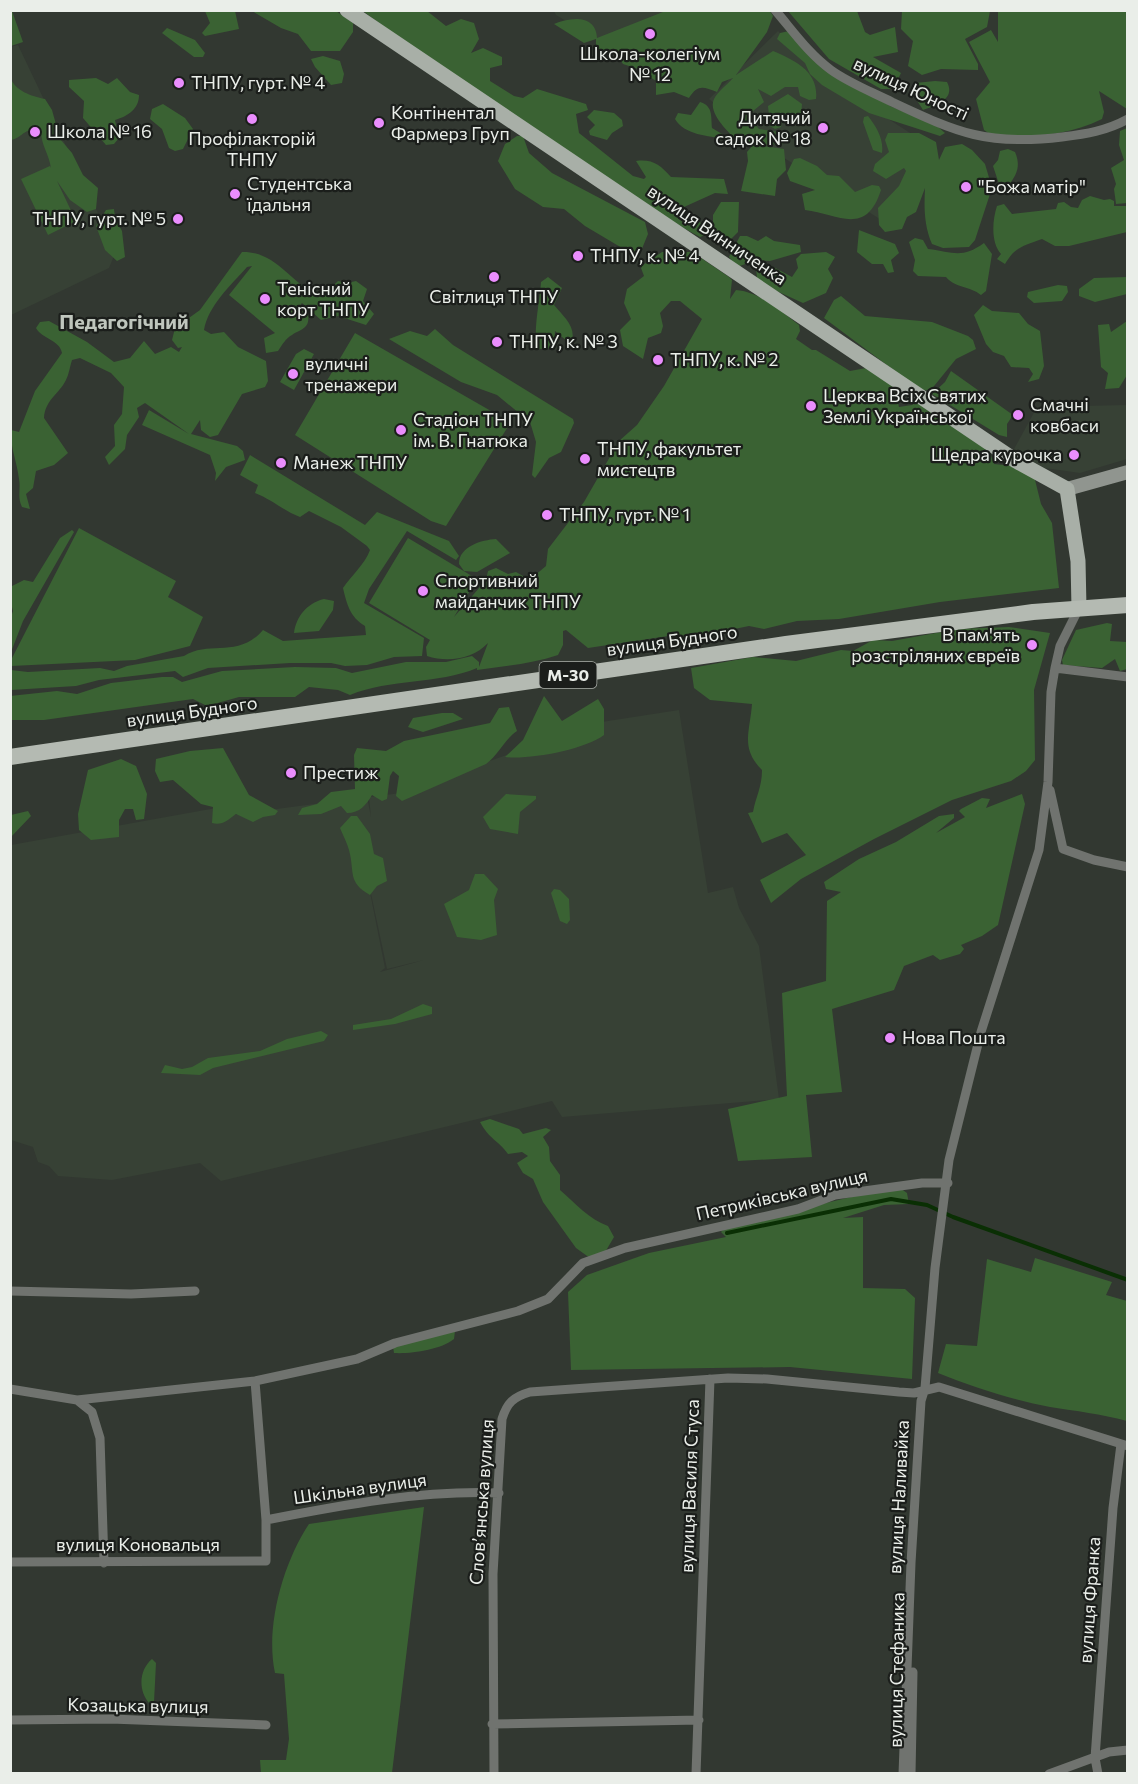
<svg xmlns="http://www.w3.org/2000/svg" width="1138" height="1784" font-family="Commissioner,sans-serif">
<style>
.built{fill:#374135;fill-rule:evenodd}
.green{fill:#3a6233}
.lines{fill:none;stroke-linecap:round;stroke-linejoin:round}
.stream{stroke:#0a2f04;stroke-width:4}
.minor{stroke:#70736f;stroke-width:9}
.secondary{stroke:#90958f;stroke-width:14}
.primary{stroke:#a8afa7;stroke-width:15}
.trunk{stroke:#b4bab2;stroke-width:16}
.poi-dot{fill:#ea8dfd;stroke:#1b1e1b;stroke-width:2}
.labels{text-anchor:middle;stroke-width:4.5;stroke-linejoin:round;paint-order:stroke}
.shield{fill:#1b1e1b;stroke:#acb0ab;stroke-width:1.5}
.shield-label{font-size:16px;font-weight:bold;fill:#eaeee9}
.poi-label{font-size:18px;fill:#eaeee9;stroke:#1b1e1b;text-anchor:start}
.street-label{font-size:18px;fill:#eaeee9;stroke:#1b1e1b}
.neighbourhood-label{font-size:20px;font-weight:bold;fill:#bfc6bd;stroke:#1b1e1b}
</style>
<rect width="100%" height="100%" fill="#323831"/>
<path class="built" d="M554,11H736L634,62L556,15Z
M778,31L820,75L935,149L886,223L767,147L709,99Z
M18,45L116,251L109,268L11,315L10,47Z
M1126,405L1127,459L1080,473L1045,468L1013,451L1037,407Z
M679,710L708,893L733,887L739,908L759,946L779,1099L562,1117L552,1101L221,1181L200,1163L112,1180L58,1176L49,1166L38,1162L33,1147L11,1140V845L216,808L217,817L367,797L371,817L369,797L401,793L595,723ZM359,837L387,969L424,960L380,972L385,968Z"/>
<path class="green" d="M668,10L770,11L773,16L767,32L736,75L773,51C794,60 819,71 816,99L809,100L800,96L798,87H785L771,96L758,89L764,102L747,116L759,129L779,132L783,144L757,145L784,149L786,170L777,179L775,196L741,191L748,161L747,152L753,145L739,143C731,134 707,114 714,99C718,91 728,84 733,78L722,82L717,92C703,87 698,84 689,98L674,92L656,95V81L638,69L623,64L614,51L596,50V39L584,43L554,24C570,17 596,14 597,38Z
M12,11L23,42L11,46L10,11Z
M205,11H235L239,29L205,36L202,33L210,23Z
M252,11H336L353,23V32L340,51H311L298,34L281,28Z
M363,11H427L446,26L461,19L474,23L479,39L471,53L483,48L502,57V65L490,68V81L514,96L523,98L537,89L586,104L588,110L576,114L579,133L633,176L644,179L646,177L636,161C653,159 660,165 671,177L724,179L728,194L715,193L684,207L707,229V234L700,237L671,221L467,88Z
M788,11H857L865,32L870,35L895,27L898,52L873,57L901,73L893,89H881L829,59Z
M902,11H990L987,27L965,39L978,64V70L941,69L922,75L908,66L913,41L901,29Z
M998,11H1127V109L1099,91L1104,112L1102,119C1067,136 1032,137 994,137L984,130L976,99L990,82L969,42L991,30L998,42Z
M167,28L195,40L205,53L203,57H194L162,33Z
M789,31L813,57L890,106L937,126L945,133L940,136L869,113L822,85L810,74L805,63L777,39L780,33Z
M323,56L340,61L344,74L342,83L331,85L315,67L311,59Z
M10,77C15,91 31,96 45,99L52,110L60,139L72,153L83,175L98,188L96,209L87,212L70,200L57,181L76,221L48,235L21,179L50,166L51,168C49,154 41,145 41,131L38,128C22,130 22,138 11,140Z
M96,78L108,84L117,78L130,92L139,95C139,109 128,116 115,120L119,138L114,144L106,145L83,118L84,101L69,87V80Z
M935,81L947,82C956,99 936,105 923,110L911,91L915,83Z
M788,94L802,104L801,117L783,115L781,127L775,129L770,126L768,106Z
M700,102C713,106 711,116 712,128L727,137L725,139C709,136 684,135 675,119L678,113L691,115Z
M163,104L185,118L193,129L183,149L175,151L169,148L162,129L150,119L152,109Z
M594,110L614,113L622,120L623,126L612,133L607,140L590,135L589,131L595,125L587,117Z
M868,116C876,126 884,139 882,153L873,150L863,122L864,117Z
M1127,128V203L1116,204L1114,189L1116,184L1111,168L1124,160L1119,145L1120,131Z
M888,133H919L936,142L939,160L945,147L962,144L972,150L985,164L990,181V194L975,240L969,247L943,248L932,244C924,225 924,208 925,188L916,212L907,217L902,229L885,232L879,225L878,208L899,186L906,171L904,168L886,179L873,171L875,164L889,152L885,140Z
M517,136H523L529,153L552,173L645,222L648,234L641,251L635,253L622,248L585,226L564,209L543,207L515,189L498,161L505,144Z
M1008,149L1015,152C1021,166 1017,175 1008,186L1000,187L993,166L998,160L1000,151Z
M800,158L817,166L827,175L839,176L855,192L872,185L879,186L881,190C866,237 838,214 805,210L802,194L815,190L790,181L787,173L794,159Z
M1090,196L1104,200L1110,199L1114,201V206H1127V232L1069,246H1055L1042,239C1023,246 1015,247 1005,264L997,259L1001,254C991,243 992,221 997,206L1004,204L1012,214L1056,209L1058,203L1064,202L1071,207L1078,208L1082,200Z
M721,202H739L738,232L731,239L724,240L713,231V215Z
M114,209L115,218L122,231L125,257L117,261L105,250L96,226L106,210Z
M859,230L895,244L899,253L891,260L894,272L888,273L883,264H872L857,252Z
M740,236H747L758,241L766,236L774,241L800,245L801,252L770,261L756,260L737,267L729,257Z
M915,238L923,240L928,249C953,252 962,259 984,243L992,254L986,291L981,295C970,286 955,288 946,277L918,276L913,271L915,260L909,242Z
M242,252C279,251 292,288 318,292C327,293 332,287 338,281L347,283L356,281L367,289L363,301L374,314L366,325L338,316L321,320L302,303L297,309L308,313C310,329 303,328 292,335C286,338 282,345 278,351L266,353L264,338L275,333L229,295L252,266L247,267C231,285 208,306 204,330L211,334L224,332L238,347L266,361L268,381L265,387L242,394L218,435L210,437L201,430L200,420L191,434L237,446L243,451L245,460L226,467L215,481L216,473L210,455L142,425L149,410L189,434L145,403L137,408L139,417L127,435L125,449L109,465L105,457L115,446L114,425L122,414L124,387L111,373L80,358L72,360C70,366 69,374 66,380C59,394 45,400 44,418L68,453L54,465L36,471L33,488L26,494L30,509L22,507C17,497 21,489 19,479C17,462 10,447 11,430L19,432L35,391L62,353C60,340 42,339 36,328L40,322L49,321L87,342L114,362L130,358L144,341L155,354L171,347L179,352L182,347L178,348L172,340L175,328L200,310Z
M662,252H692L729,277L732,280L730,299L736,290C760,292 781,311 799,325L800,331L796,339L812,350H816L850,371L866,368L894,387L899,407L912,405L919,400L987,445L994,464L1014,466L1034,476L1041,504L1052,523L1059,588L940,602L839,619L797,621L764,629L749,626L700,636L675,635L588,648L566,630L563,631V645L558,655C532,664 504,666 477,670V668C437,685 391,678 350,695L338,690L309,687L295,697H239L207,706L193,699L44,720H11L10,696L57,691L77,694L111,683L162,677H173L182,682L222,671L295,667L336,668L352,673L406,662H446L472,656L479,662V667L488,643C473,659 448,663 427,656L426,647L430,640L369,603L408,538L477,579L454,617L486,580L488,571L496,568L508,574L516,572L523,576L522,586L546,566L548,549L584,502L619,441L637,425L664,386L702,319L680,301H671L660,313L663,326L661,333L648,338L643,359L623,346L620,330L631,319L624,303L627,289L644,276L641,268L643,265Z
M826,252L835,257L828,269L833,278L826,293L803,303L770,288L757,278L756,268L768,264L792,277L798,268L796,259L801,254Z
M548,277L562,288L554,305C563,316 576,326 572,341L568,342L555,331L554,348L538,349C532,336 540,300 541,282Z
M1127,277V294L1095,302L1079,296V289L1094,278Z
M1058,285L1067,286L1068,292L1062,301L1034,303L1027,297L1028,292Z
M841,296L865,316L932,322L968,336L973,340L976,349L956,359L930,391L919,389L824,318L834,300Z
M983,305L992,311L1019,313L1028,324L1040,331L1044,366L1039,379L1028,382L1033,374L1029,368L1011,367L1004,356L993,352L986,344L974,315Z
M1127,321V375L1119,388L1105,389L1108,373L1101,367L1098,325L1109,324L1111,332Z
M435,329L453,345L573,419L574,423L561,452L549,458L535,478L532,475L536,442L530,422L497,395L461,382L389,339L410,331L427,336Z
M355,333L491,411L509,425L446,526L431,521L295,435Z
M304,349L314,354L294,390L280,382L296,354Z
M951,371L1013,415L1007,424V437L999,435L932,394L945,382Z
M250,455L365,525L377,512L449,541L459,556L456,560L407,531L369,589L364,603L424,638L422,656L394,657L367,665L345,666L331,663H290L208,668L183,677L175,671L99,680L76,686L11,690V670L28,672L100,668L114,671L127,666L184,656C210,640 238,659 263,630L283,641L366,635L365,626C350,617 347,605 343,588C351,576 365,564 370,550L367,546L341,527L309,511L300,517C284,511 271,499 255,493L258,485L240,475Z
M79,528L176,581L168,597L203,617L190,646L135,660L11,666V660Z
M72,530L74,532L23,621L11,652V617L13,611L11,603L12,586L24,580L33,582L60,538Z
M496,539L510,553L477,572L464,571L459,564C459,546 482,540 496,539Z
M324,599L334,601L333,610L319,631L294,633C296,617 307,603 324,599Z
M1107,623L1112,624L1110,641L1127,642V669L1120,671L1115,659L1102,668L1063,665L1062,660L1076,630Z
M1009,627L1050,633L1034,690L1035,760L1026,771L1011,781L952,800L874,839L801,879L771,903L760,880L806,855L787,833L762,843L748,813L753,812C756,796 762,787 762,770C740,748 750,732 752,704L710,700L694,688L691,668L753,657L796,661L841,650L853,651L873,640L892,641L958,629Z
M544,696L562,721L598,699L604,709V735C584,750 528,760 505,757L523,740Z
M509,707L517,731C504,740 499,754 486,764L402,801L396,796L399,776L393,771L390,776L387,799L382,801L372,795C366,805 360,813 347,813L341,806L321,814L298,815L302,808L317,804L331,792L355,789L354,755L357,748L386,751L404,741L490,723L499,708Z
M442,713H453L463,719L423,732L408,727L413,718Z
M223,748L249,795L278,811L275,815L263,817L253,822L236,814C228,820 222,826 212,823L213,807L201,804L173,780L160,782L155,771L156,759L190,751Z
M121,759L136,766L147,794L144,819L136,820L133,809H125L119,820V837L91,840L79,830L78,814L88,770Z
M506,794L536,796V799L520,812L518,834L490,829L483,817Z
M1022,794L1025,804L998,925L982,936L961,945L964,949L960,954L940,960L933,955L904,966L894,990L832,1009L842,1092L806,1095L812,1157L738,1161L728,1109L787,1096L782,993L826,981L827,901L841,892L826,889L824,882L859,859L896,842L939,816L954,814V818L936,833L965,817L959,811L961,809L982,798L990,799L986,808Z
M28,811L31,816L11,837V815Z
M351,816H357L370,834L374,854L383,858L387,881L377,886L370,895C347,882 355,872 349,850C347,843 343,835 340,828Z
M475,874H484L498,889L494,900L497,935L481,940L457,937L444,904L469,890Z
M554,889L560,890L569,899L570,920L567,924L560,921L551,893Z
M423,1004L432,1007V1014L395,1024L353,1030V1025L391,1019Z
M321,1031L328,1035L324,1041L213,1068L200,1075L161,1073L165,1065L182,1069L192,1067L208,1058L260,1051L287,1039Z
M490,1119L519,1129L523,1134L546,1128L551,1130L543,1137L549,1147L550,1161L560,1175V1190C576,1204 589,1219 608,1226L614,1237L604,1254L590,1258L576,1248L543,1202L533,1179L523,1173L517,1163L528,1156L522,1152L508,1154C498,1140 489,1139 480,1122Z
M897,1186L907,1193L909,1204L884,1205L843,1218L863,1217V1288L905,1289L915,1298L912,1379L790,1367L571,1370L568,1292L587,1275L649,1253L726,1237L721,1232L725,1227Z
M1035,1258L1112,1282L1106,1295L1127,1301V1421C1101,1414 1076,1411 1050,1407C1012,1400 973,1387 938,1373L946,1344L977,1346L987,1259L1031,1272Z
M455,1331L454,1339C440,1350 411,1354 394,1353L393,1346Z
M424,1507L392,1773H261L260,1760H286L289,1739L284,1674L275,1673C265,1627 283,1563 309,1524Z
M152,1659L156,1663L154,1702L149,1703C138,1690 139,1670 152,1659Z"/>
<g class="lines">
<path class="stream" d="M727,1233L891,1199L927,1205L953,1217L1128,1280"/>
<path class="minor" d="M775,10C793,31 808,53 831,70C849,83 872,92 892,102C958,133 988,146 1062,137C1086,134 1106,131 1128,119
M1055,668L1128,677
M1050,790L1063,849L1094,860L1128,867
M10,1291L131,1294L195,1291
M10,1389L77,1400L92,1412L100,1438L104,1563
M77,1400L255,1381
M266,1520L255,1381L357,1359L395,1343L518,1311L548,1299L583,1263L625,1248L798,1209L835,1195L922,1183H948
M10,1562L266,1561V1520C342,1505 422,1490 499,1493
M10,1720L111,1719L266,1725
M492,1724L699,1720
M494,1774L493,1574L502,1419C507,1403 513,1397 530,1392L728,1378L767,1379L899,1392L914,1393L939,1387L1128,1446
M696,1774L710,1379
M903,1774L911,1563L921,1401L925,1388L935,1268L949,1160L981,1032L1039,850L1048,782L1051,692L1055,668L1060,646L1079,608
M911,1774L913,1672
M1049,1774L1109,1752L1128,1750
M1098,1774L1095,1758L1113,1508L1121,1444"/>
<path class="secondary" d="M1067,489L1128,472"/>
<path class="primary" d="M347,10L1016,461L1067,489L1078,561L1079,608"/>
<path class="trunk" d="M10,757L786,644L1033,612L1128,605"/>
</g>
<g class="poi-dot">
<circle cx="650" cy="34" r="6"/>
<circle cx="179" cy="83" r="6"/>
<circle cx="252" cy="119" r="6"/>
<circle cx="379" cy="123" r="6"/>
<circle cx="823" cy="128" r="6"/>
<circle cx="35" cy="132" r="6"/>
<circle cx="966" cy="187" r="6"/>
<circle cx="235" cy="194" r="6"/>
<circle cx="178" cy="219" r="6"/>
<circle cx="578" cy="256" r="6"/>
<circle cx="494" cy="277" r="6"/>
<circle cx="265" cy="299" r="6"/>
<circle cx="497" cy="342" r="6"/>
<circle cx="658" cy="360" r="6"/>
<circle cx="293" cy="374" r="6"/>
<circle cx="811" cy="406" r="6"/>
<circle cx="1018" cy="415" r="6"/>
<circle cx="401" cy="430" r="6"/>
<circle cx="1074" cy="455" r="6"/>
<circle cx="585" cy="459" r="6"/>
<circle cx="281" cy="463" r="6"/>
<circle cx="547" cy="515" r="6"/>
<circle cx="423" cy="591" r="6"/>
<circle cx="1032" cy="645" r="6"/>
<circle cx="291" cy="773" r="6"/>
<circle cx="890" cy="1038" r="6"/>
</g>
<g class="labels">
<rect class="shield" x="539.5" y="662" width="57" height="26" rx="4.5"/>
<g class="shield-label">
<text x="568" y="681">М-30</text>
</g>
<g class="poi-label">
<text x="650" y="60" text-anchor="middle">Школа-колегіум<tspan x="650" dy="21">№ 12</tspan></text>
<text x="191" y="89">ТНПУ, гурт. № 4</text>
<text x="391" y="119">Контінентал<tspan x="391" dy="21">Фармерз Груп</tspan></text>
<text x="811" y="124" text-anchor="end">Дитячий<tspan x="811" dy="21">садок № 18</tspan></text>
<text x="47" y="138">Школа № 16</text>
<text x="252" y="145" text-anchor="middle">Профілакторій<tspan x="252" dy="21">ТНПУ</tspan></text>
<text x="247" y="190">Студентська<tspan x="247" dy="21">їдальня</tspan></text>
<text x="978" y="193">"Божа матір"</text>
<text x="166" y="225" text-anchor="end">ТНПУ, гурт. № 5</text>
<text x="590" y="262">ТНПУ, к. № 4</text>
<text x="277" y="295">Тенісний<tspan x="277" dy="21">корт ТНПУ</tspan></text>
<text x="494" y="303" text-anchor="middle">Світлиця ТНПУ</text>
<text x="509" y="348">ТНПУ, к. № 3</text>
<text x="670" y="366">ТНПУ, к. № 2</text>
<text x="305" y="370">вуличні<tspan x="305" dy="21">тренажери</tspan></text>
<text x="823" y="402">Церква Всіх Святих<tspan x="823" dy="21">Землі Української</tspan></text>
<text x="1030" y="411">Смачні<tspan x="1030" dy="21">ковбаси</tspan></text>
<text x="413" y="426">Стадіон ТНПУ<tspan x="413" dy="21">ім. В. Гнатюка</tspan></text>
<text x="597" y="455">ТНПУ, факультет<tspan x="597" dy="21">мистецтв</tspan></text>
<text x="1062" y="461" text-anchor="end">Щедра курочка</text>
<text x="293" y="469">Манеж ТНПУ</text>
<text x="559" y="521">ТНПУ, гурт. № 1</text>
<text x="435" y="587">Спортивний<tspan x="435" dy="21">майданчик ТНПУ</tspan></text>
<text x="1020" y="641" text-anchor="end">В пам'ять<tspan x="1020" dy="21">розстріляних євреїв</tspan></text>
<text x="303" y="779">Престиж</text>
<text x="902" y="1044">Нова Пошта</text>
</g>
<g class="street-label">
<text transform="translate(911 89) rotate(25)" y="6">вулиця Юності</text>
<text transform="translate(717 235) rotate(34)" y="6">вулиця Винниченка</text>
<text transform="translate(672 641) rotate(-8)" y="6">вулиця Будного</text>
<text transform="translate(192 712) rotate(-8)" y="6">вулиця Будного</text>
<text transform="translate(782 1195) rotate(-13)" y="6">Петриківська вулиця</text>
<text transform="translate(690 1486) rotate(-88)" y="6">вулиця Василя Стуса</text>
<text transform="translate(360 1489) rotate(-8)" y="6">Шкільна вулиця</text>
<text transform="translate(899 1497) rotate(-87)" y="6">вулиця Наливайка</text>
<text transform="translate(482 1502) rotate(-86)" y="6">Словʼянська вулиця</text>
<text x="138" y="1551">вулиця Коновальця</text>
<text transform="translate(1090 1600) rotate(-86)" y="6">вулиця Франка</text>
<text transform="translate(897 1670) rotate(-89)" y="6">вулиця Стефаника</text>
<text transform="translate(138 1706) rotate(1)" y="6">Козацька вулиця</text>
</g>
<g class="neighbourhood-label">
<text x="124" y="329">Педагогічний</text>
</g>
</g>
<rect width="1138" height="1784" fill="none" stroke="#eaeee9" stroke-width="24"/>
</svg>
